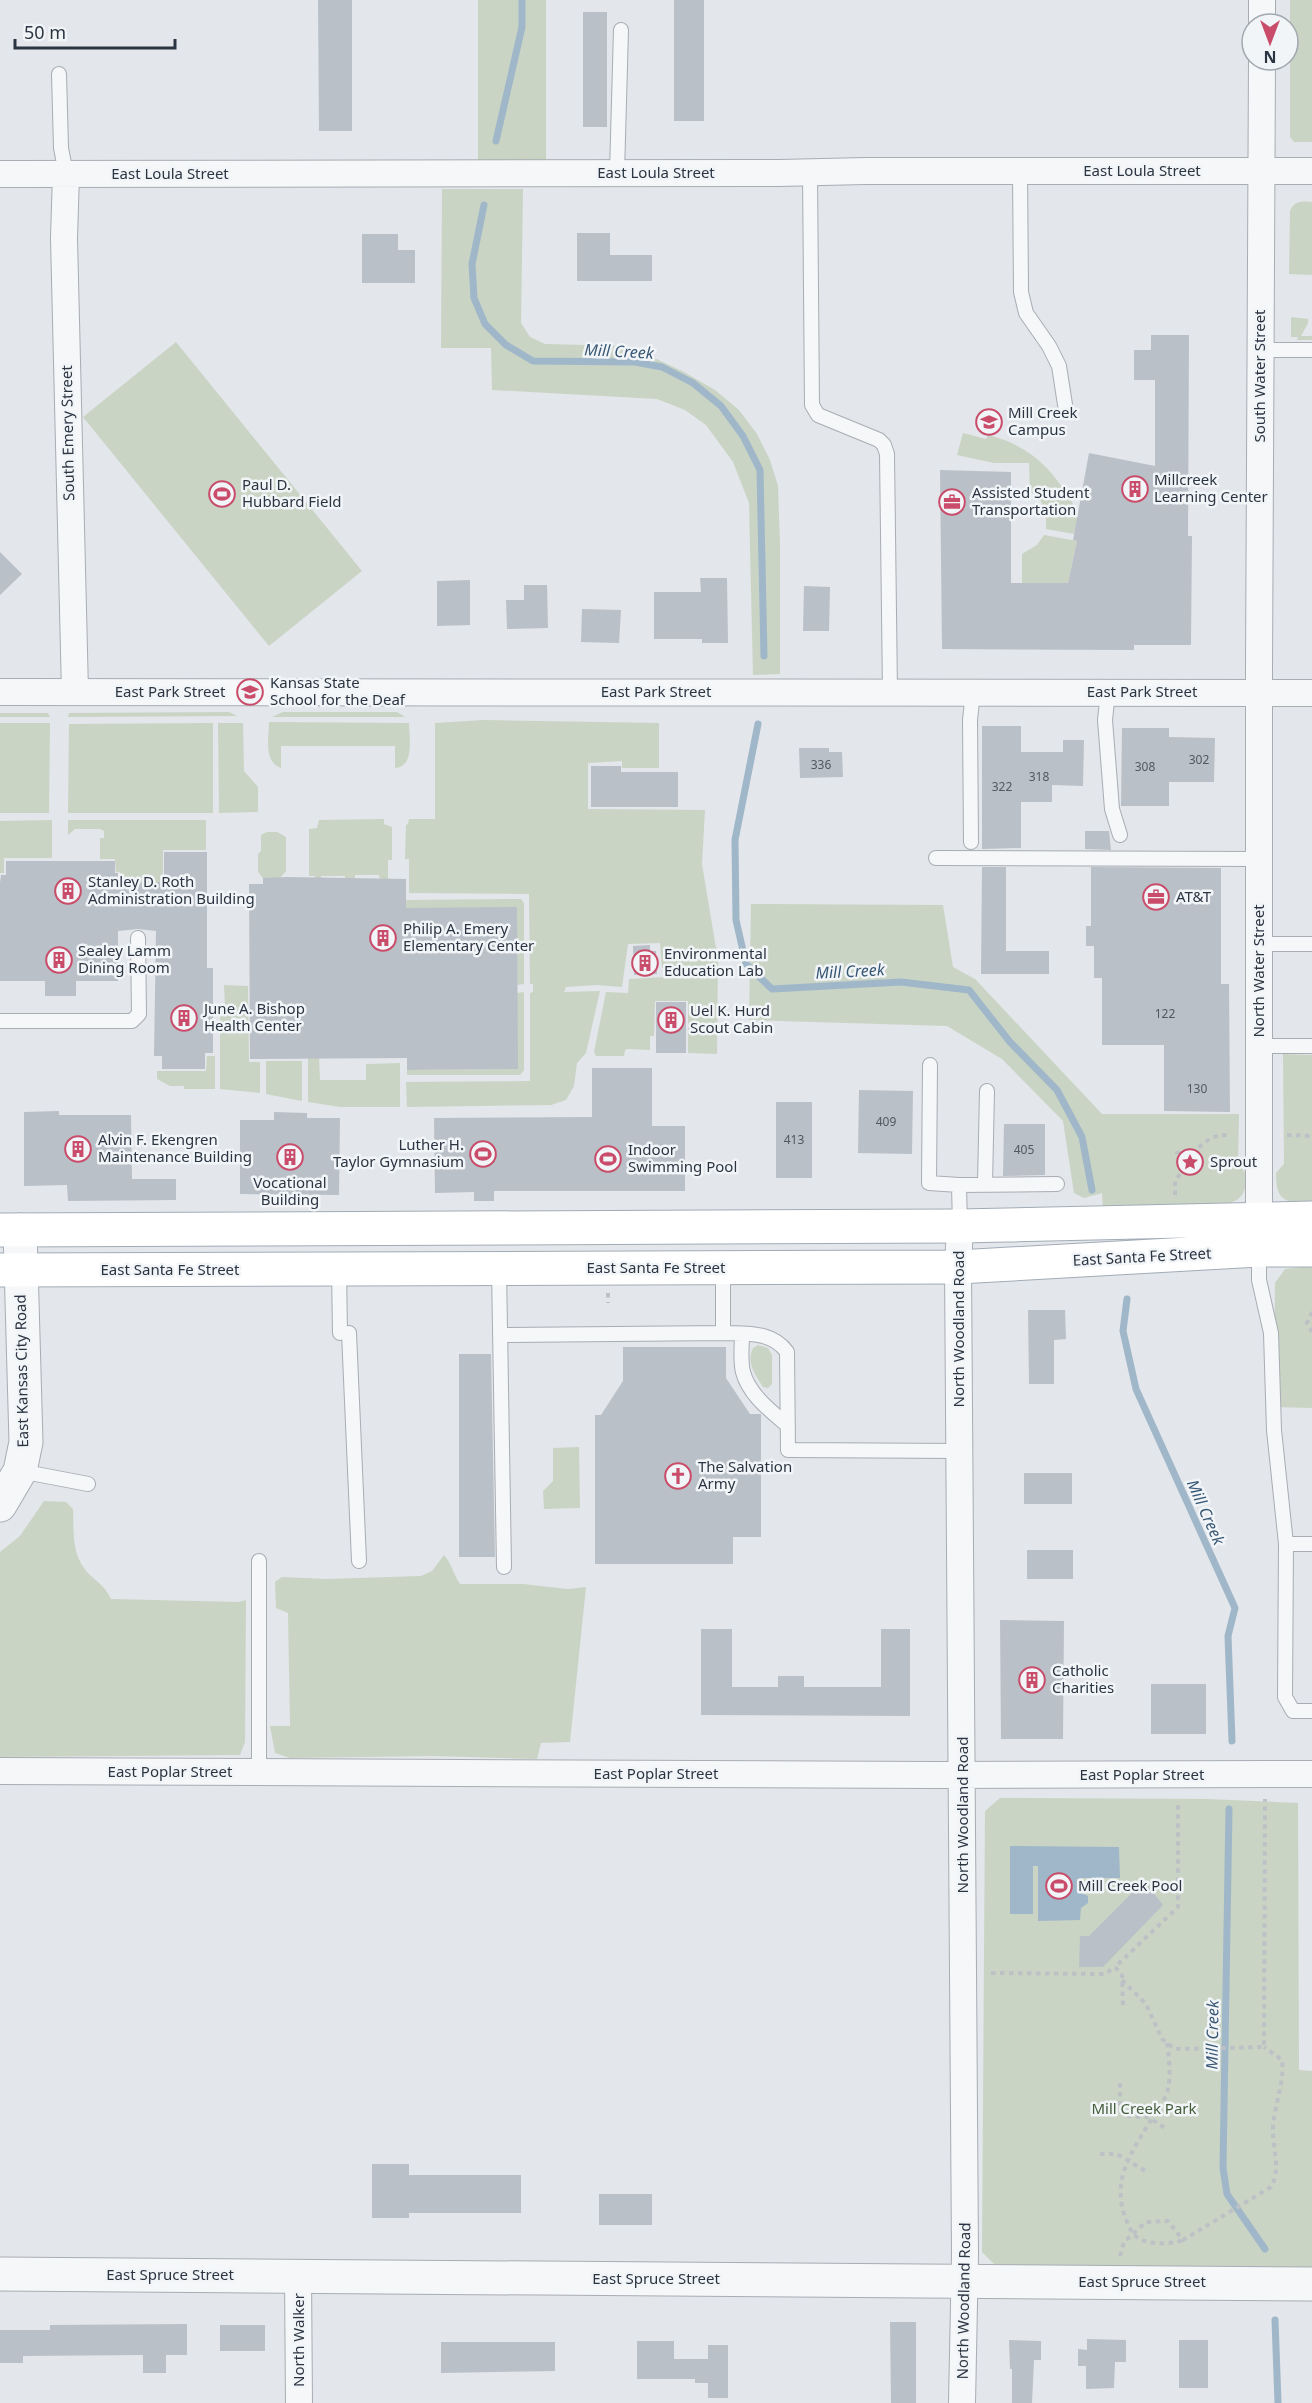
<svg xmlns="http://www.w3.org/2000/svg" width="1312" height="2403" font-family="'Noto Sans',sans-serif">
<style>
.green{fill:#c9d4c4}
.water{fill:#9fb7c9}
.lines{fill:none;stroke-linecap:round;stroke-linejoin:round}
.stream{stroke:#9fb7c9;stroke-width:7}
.building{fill:#bac0c7}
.service-casing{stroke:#a8adb4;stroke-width:16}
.minor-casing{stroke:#a8adb4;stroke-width:28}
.tertiary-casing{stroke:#a8adb4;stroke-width:35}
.primary-casing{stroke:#a2acb6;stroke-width:35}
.path{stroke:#bcc1c6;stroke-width:4;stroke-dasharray:4.5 4.5;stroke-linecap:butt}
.service{stroke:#f5f7f9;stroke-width:14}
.minor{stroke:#f5f7f9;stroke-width:26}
.tertiary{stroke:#f5f7f9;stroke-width:33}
.primary{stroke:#fff;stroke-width:33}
.labels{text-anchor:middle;stroke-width:5;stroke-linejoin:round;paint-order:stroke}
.number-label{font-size:12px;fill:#4f5863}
.street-label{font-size:15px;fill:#2b3542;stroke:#f2f5f8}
.poi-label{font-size:15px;fill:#2b3542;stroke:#f2f5f8;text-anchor:start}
.park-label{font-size:15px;fill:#435d39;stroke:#f2f5f8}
.water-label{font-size:16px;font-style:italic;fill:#375774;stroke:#f2f5f8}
</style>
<rect width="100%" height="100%" fill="#e3e6ea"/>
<path class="green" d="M478,0H546V161L478,164Z
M1290,0H1312V142H1294L1290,137Z
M442,189H523L521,323L530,337L545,344L629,346L684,372L715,390L739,410L757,434L770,460L778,486L780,544V674L753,675L749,503L733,462L706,425L685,410L657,399L492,390L491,348H441Z
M1312,202V275L1289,274L1290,211C1294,201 1302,201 1312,202Z
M1291,317L1308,319V323L1301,336H1312V340H1297L1298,337H1291Z
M176,342L362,571L269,646L83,417Z
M963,433L986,439L988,435C1020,443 1043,459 1062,487C1068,495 1075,505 1077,515C1078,521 1075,528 1074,534L1046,529C1047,514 1044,498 1030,492L1029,463H994L957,455Z
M1044,535L1077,541L1068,583H1022V554L1037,545Z
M229,712L237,716L68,717L69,713Z
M283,712H397L405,717H272Z
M0,713H48L50,717H0Z
M484,720L659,723V768H622V761L588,763V809L705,810L702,864L718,960L717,1054L688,1053V1001H655L654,1036H650V1050L628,1049L625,1050L624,1056H596L594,1052L606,992L628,993L629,979L666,977V973L669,972L668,969L662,968L660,943L628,944L622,987L597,985L566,987L564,992L600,991L586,1053L577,1063L574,1086L566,1100L551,1105L407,1107L406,1082L530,1081V993L533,992V984H530L529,894L409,893V859H405L406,825L408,824L409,819H435V723Z
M269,722L409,723C409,737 415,767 395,768V746H281V768C263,761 269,738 269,722Z
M0,723H50L49,813H0Z
M213,723V813H68L69,724Z
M218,723H243L244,771L258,787V812L219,813Z
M384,819V824L392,827V860H388V881H380L379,875H355V880H345V876H321V880H315V876H309V829L317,828L319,820Z
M52,820V858H4V873H0V821Z
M68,820H206V850H163V898H137V881H120V872H116L115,859H100V838H104V831L100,829H75L68,835Z
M267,832H277L286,837V871L280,878H263L258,872V854L261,851V835Z
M521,899L524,903V984L517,985L406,908V900Z
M751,904L943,905L953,967L975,979L1102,1114H1239L1238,1165L1247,1174C1246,1190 1244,1200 1226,1204L1103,1211L1102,1193L1084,1198L1074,1193L1063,1121L1002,1059L947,1026L749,1020Z
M224,985L248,986L249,1062H260V1093L220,1089V1007H225Z
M524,992V1070L520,1075H407V1070L517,1069V993Z
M1283,1054L1312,1055V1204C1285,1202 1276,1202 1276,1173L1284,1164Z
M207,1056H215V1089H184V1086H170L157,1079V1071H206Z
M308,1056H319L320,1080H366V1064L400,1063V1107H340L308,1102Z
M266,1061H302V1101L266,1094Z
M1312,1266V1408L1274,1407L1275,1283L1285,1269Z
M758,1345L768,1348L772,1355V1384L768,1388L763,1387C755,1374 746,1363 753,1348Z
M579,1447L580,1508L544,1509L543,1491L553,1481V1448Z
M44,1501L66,1502L73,1509C74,1533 71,1555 89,1574C99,1584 104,1585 111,1599L238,1602L246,1600L245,1742L240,1755L0,1757V1552L20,1536Z
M444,1555C452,1564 453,1574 460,1584H523L568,1589L586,1587L570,1742L541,1743L537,1759L433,1756L290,1758L275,1753L270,1726H290L288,1613L276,1608L275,1582L282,1577L326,1579L421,1576L432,1571Z
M1000,1798L1207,1799L1298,1803L1299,2070L1312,2071V2271L998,2268L982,2252L985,1811Z"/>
<path class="water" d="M1010,1846L1119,1847L1120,1878H1081V1893L1088,1896V1903L1081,1908L1080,1920L1038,1921V1866H1033V1914H1010Z"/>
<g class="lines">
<path class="stream" d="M496,141L522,27V0
M484,205L472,264L474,298L485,324L506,345L533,361L635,362L662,367L693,383L721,406L743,436L760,470L764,656
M758,724L735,840L736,920L746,964L772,989L901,982L969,990L1010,1042L1057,1090L1082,1137L1092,1190
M1127,1299L1123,1331L1136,1389L1235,1608L1228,1636L1232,1741
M1229,1809L1223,2168L1227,2194L1265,2249
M1275,2320L1278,2403"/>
</g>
<path class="building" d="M318,0H352V131H319Z
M674,0H704V121H674Z
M583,12H607V127H583Z
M577,233H610V255H652V281H577Z
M362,234H398V250H415V283H362Z
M1151,335H1189L1188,536H1192L1191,645H1134V650L942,649L940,470L1011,472V583H1068L1077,541L1073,540L1089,453L1155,466V380H1134V350H1151Z
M0,552L22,574L0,595Z
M700,578H727L728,643H702V639H654V592H701Z
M470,580V625L437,626V581Z
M524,585H547L548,628L507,629L506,600H524Z
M804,586L830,587L829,631H803Z
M582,609L621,610L619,643L581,642Z
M982,726H1021V752H1063V740H1084L1083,786L1052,785V802H1021V848L982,849Z
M1122,728H1169V737L1215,738L1214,782H1169V806H1121Z
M799,748H829V752H842L843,777L800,778Z
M591,766H621V772H678V807H591Z
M1085,831H1109L1111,850L1085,849Z
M164,852H207V968H213V1053H205V1069H162V1056H154L156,931L138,929L118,931V981H76V996H45V981H0V883L1,875H6V861H115V873H118V883L164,882Z
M982,867H1006V951H1049V974H981Z
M1091,867L1221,868V984H1229L1230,1112L1164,1111V1045H1102V978H1094V946H1086V926H1091Z
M287,877L406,879V908L517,907L518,1069L407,1070V1058L250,1059L249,884H263V878Z
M650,945V951H656L657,974L634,975L633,946Z
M656,1002H686V1053H656Z
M592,1068H652V1126H685V1191H494V1201H474V1192L435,1193L434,1118L592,1117Z
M859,1090L913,1091L912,1154L858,1153Z
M776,1102H812V1178H776Z
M59,1111V1115H131L132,1179H176V1200L68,1201L67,1185L24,1186V1112Z
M274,1112L307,1113V1118H340L339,1195L240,1194V1120H274Z
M1004,1124H1045V1175L1003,1176Z
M1028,1310H1065L1066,1339L1054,1340V1384H1029Z
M623,1347H726V1378L750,1414H761V1537H733V1564H595V1415H601L623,1381Z
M459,1354H491L495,1557H459Z
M1024,1473H1072V1504H1024Z
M1027,1550H1073V1579H1027Z
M1000,1620L1064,1621L1063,1739H1001Z
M701,1629H732V1687H778V1676H804V1687H881V1629H910V1716L701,1715Z
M1151,1684H1206V1734H1151Z
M1144,1881L1163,1905L1103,1967H1079L1080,1936H1089Z
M372,2164H409V2175H521V2213H409V2218H372Z
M599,2194H652V2225H599Z
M890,2322H916V2403H891Z
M187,2324V2355H166V2373H143V2355L23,2356V2363H0V2330H50V2325Z
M220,2325H265V2351H220Z
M1087,2339L1126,2340V2362H1115L1114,2388L1086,2389V2366H1078V2349L1087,2350Z
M1009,2340L1041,2341V2360H1034L1032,2403H1012V2369H1010Z
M1179,2340H1208V2388H1179Z
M637,2341H674V2359H708V2345H728V2398H708V2383H695V2379H637Z
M441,2342H555V2371L441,2373Z"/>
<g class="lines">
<g class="service-casing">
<path id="service" d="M59,74L61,148L66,174
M1020,171L1021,292L1026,313L1049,346L1059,366L1066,411
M810,172L812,405L818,415L879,440L884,445L887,454L890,692
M617,173L621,30
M1261,350H1312
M1108,692L1105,720L1112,809L1120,835
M971,842L970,720L973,692
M936,858L1259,859
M1259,944H1312
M0,1021H132L139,1014L138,938
M1259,1046H1312
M930,1065L929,1183L959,1185
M985,1184L987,1091
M960,1226L959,1185L1057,1184
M1259,1250V1280L1271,1333L1274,1430L1286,1544L1285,1697L1293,1711H1312
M723,1268V1333C747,1334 772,1331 787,1352L788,1450L960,1451
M339,1269L340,1333
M499,1269L504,1567
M349,1333L359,1561
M742,1334C742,1346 740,1360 743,1372C749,1395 771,1411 788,1426
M500,1335L723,1333
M20,1471L88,1484
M1286,1544H1312
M259,1561V1772"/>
</g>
<g class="minor-casing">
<path id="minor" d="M1262,24V0
M0,174L779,173L866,171H1312
M66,174L64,238L75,692
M0,692L1312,693
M960,1226L958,1267L965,2254L962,2403
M1259,1238V667L1262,60
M0,1771L936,1775L1312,1774
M298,2276L299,2403"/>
</g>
<g class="tertiary-casing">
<path id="tertiary" d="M0,1505L20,1471L26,1442L20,1230
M0,2274L1312,2284"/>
</g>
<g class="primary-casing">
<path id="primary" d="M0,1230L960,1226L1312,1218
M0,1270L958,1267L1259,1250H1312"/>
</g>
<path class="path" d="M1287,1135L1312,1136
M1182,1171L1177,1153L1195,1152
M291,1195V1205
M1175,1195V1181L1182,1171L1193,1170L1198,1163L1195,1152C1204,1141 1215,1134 1229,1135
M608,1293V1303
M1312,1312L1307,1323L1312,1332
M991,1973L1105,1974L1115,1967
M1122,1980L1146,2004L1162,2039L1175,2049L1264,2047L1265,1799
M1123,2005L1122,1975L1115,1967L1178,1907V1803
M1167,2043C1169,2056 1171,2075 1168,2089C1167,2097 1159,2106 1155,2113C1131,2155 1105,2183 1132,2232C1140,2246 1170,2245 1183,2240
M1120,2083V2109L1126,2116L1148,2117L1165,2128
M1100,2154H1117L1147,2172
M1120,2256L1124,2242L1146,2222L1168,2221L1183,2240L1271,2187C1281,2170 1273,2150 1273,2131C1273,2107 1285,2084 1282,2060L1264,2047"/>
<use href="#service" class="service"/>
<use href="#minor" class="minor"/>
<use href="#tertiary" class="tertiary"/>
<use href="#primary" class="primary"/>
</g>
<defs>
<g id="school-ring" transform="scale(1.35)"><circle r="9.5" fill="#f2f5f8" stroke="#c94d6b" stroke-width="1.5"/><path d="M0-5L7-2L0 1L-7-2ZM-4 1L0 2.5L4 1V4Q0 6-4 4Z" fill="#c94d6b"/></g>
<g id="building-ring" transform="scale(1.35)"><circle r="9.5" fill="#f2f5f8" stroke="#c94d6b" stroke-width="1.5"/><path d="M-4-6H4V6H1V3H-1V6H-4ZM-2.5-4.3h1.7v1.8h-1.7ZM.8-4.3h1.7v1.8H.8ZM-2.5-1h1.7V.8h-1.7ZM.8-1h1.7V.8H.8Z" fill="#c94d6b"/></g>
<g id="stadium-ring" transform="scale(1.35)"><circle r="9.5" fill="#f2f5f8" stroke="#c94d6b" stroke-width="1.5"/><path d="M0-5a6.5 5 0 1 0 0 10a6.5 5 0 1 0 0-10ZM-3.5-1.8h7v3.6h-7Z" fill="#c94d6b"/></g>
<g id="office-ring" transform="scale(1.35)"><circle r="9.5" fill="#f2f5f8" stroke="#c94d6b" stroke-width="1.5"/><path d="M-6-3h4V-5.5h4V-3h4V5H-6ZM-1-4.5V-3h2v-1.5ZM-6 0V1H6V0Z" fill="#c94d6b"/></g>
<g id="sight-ring" transform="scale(1.35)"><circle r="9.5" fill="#f2f5f8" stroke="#c94d6b" stroke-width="1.5"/><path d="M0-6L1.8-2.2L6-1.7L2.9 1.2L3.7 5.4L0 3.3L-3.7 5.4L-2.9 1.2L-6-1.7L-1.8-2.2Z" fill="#c94d6b"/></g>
<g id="church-ring" transform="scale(1.35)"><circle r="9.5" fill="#f2f5f8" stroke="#c94d6b" stroke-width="1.5"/><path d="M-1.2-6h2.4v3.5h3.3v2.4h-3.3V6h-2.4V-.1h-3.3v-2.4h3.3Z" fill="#c94d6b"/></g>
</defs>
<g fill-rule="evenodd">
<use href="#school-ring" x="989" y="422"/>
<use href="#building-ring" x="1135" y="489"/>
<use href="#stadium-ring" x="222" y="494"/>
<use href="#office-ring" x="952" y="502"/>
<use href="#school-ring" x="250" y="692"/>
<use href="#building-ring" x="68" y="891"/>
<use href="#office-ring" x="1156" y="897"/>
<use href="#building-ring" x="383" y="938"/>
<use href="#building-ring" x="59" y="960"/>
<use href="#building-ring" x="645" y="963"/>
<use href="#building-ring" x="184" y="1018"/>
<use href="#building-ring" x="671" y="1020"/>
<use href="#building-ring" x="78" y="1149"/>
<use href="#stadium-ring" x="483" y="1154"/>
<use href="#building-ring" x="290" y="1157"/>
<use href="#stadium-ring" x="608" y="1159"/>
<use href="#sight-ring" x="1190" y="1162"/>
<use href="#church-ring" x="678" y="1476"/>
<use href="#building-ring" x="1032" y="1680"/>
<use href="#stadium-ring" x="1059" y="1886"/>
</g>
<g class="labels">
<g class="number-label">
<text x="1199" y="764">302</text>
<text x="821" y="769">336</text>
<text x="1145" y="771">308</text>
<text x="1039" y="781">318</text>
<text x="1002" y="791">322</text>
<text x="1165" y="1018">122</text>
<text x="1197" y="1093">130</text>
<text x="886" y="1126">409</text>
<text x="794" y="1144">413</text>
<text x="1024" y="1154">405</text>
</g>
<g class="street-label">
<text x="1142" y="176">East Loula Street</text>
<text x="656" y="178">East Loula Street</text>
<text x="170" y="179">East Loula Street</text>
<text transform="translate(1260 376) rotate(-90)" y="5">South Water Street</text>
<text transform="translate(68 433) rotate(-91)" y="5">South Emery Street</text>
<text x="170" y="697">East Park Street</text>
<text x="656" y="697">East Park Street</text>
<text x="1142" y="697">East Park Street</text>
<text transform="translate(1259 971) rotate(-90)" y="5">North Water Street</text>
<text transform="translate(1142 1257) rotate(-3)" y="5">East Santa Fe Street</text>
<text x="656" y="1273">East Santa Fe Street</text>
<text x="170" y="1275">East Santa Fe Street</text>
<text transform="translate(959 1329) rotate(-90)" y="5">North Woodland Road</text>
<text transform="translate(22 1371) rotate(-91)" y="5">East Kansas City Road</text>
<text x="170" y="1777">East Poplar Street</text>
<text x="656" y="1779">East Poplar Street</text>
<text x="1142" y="1780">East Poplar Street</text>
<text transform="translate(963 1815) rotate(-90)" y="5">North Woodland Road</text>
<text x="170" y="2280">East Spruce Street</text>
<text x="656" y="2284">East Spruce Street</text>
<text x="1142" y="2287">East Spruce Street</text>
<text transform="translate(964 2301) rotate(-89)" y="5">North Woodland Road</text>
<text transform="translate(299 2340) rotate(-90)" y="5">North Walker</text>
</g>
<g class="poi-label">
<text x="1008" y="418">Mill Creek<tspan x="1008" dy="17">Campus</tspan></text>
<text x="1154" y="485">Millcreek<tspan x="1154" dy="17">Learning Center</tspan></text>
<text x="242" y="490">Paul D.<tspan x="242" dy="17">Hubbard Field</tspan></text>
<text x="972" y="498">Assisted Student<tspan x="972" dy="17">Transportation</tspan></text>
<text x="270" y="688">Kansas State<tspan x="270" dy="17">School for the Deaf</tspan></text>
<text x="88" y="887">Stanley D. Roth<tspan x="88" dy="17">Administration Building</tspan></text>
<text x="1176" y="902">AT&amp;T</text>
<text x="403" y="934">Philip A. Emery<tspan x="403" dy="17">Elementary Center</tspan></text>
<text x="78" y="956">Sealey Lamm<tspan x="78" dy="17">Dining Room</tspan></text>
<text x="664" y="959">Environmental<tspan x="664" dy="17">Education Lab</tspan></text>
<text x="204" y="1014">June A. Bishop<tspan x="204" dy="17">Health Center</tspan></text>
<text x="690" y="1016">Uel K. Hurd<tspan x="690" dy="17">Scout Cabin</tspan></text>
<text x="98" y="1145">Alvin F. Ekengren<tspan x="98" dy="17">Maintenance Building</tspan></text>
<text x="464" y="1150" text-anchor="end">Luther H.<tspan x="464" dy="17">Taylor Gymnasium</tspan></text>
<text x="628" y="1155">Indoor<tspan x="628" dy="17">Swimming Pool</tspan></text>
<text x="1210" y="1167">Sprout</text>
<text x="290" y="1188" text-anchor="middle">Vocational<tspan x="290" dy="17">Building</tspan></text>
<text x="698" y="1472">The Salvation<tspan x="698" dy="17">Army</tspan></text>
<text x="1052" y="1676">Catholic<tspan x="1052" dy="17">Charities</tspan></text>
<text x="1078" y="1891">Mill Creek Pool</text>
</g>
<g class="park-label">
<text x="1144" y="2114">Mill Creek Park</text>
</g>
<g class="water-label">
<text transform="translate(619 351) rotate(3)" y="6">Mill Creek</text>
<text transform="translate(850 971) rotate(-3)" y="6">Mill Creek</text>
<text transform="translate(1206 1512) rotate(66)" y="6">Mill Creek</text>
<text transform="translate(1212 2035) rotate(-89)" y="6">Mill Creek</text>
</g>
</g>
<g transform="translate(1270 42) rotate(180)"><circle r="28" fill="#f2f5f8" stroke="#a2a8af" stroke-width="1.5"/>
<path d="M0-4.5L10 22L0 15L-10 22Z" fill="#c94d6b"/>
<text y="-9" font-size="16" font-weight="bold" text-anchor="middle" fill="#2b3542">N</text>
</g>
<path d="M15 39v9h160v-9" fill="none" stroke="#2b3542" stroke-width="3"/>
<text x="24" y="39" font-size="18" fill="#2b3542" stroke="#f2f5f8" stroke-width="4.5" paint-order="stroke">50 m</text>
</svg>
